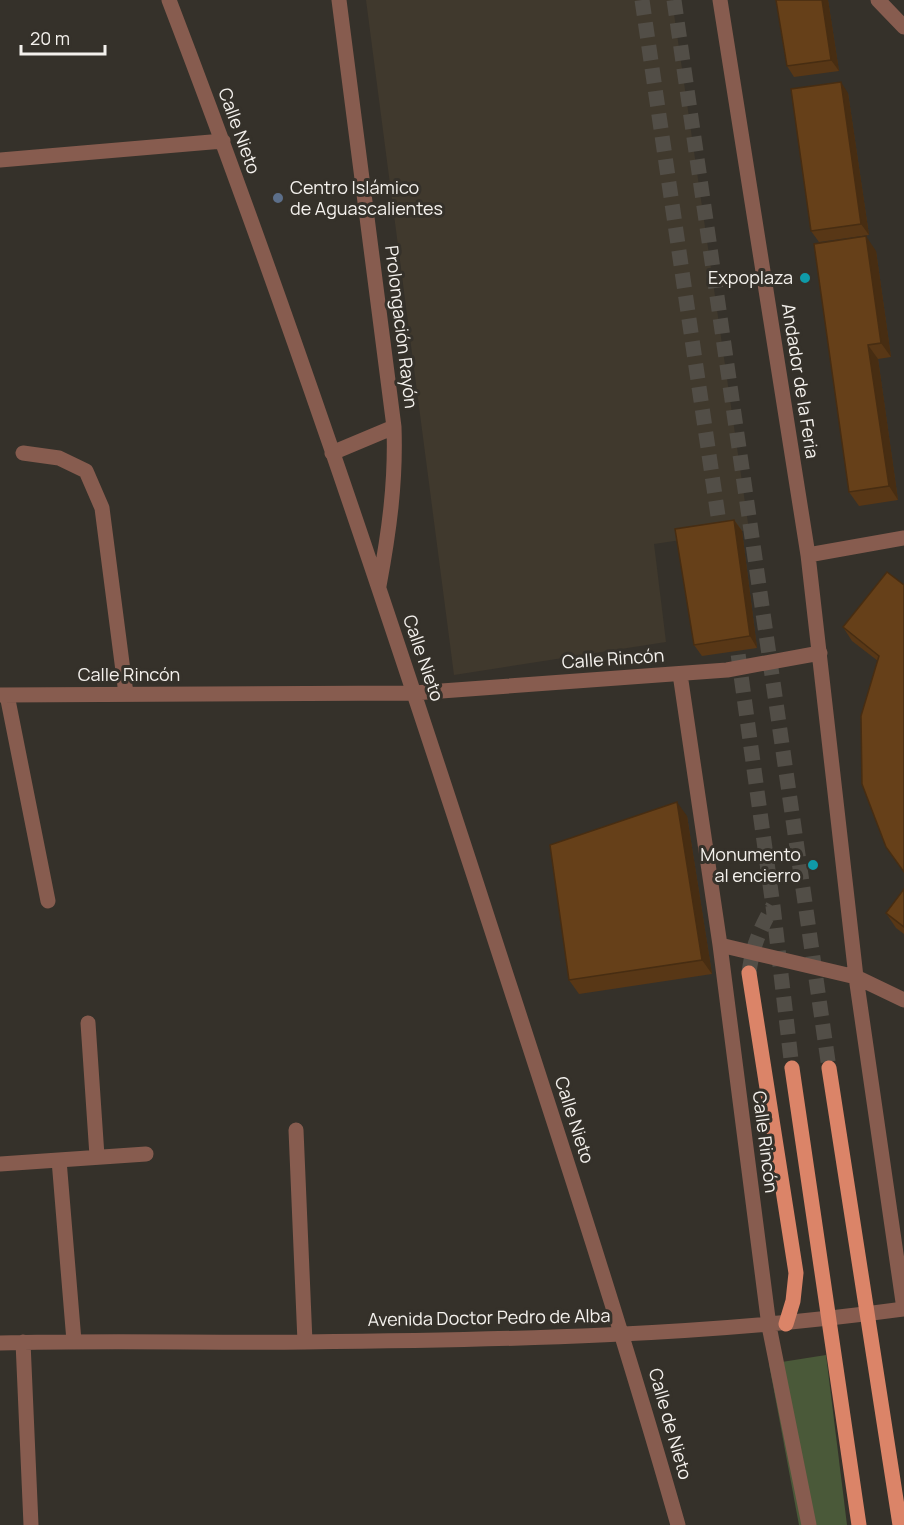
<svg xmlns="http://www.w3.org/2000/svg" width="904" height="1525" font-family="Manrope,sans-serif">
<style>
.built{fill:#40392d}
.green{fill:#4a5939}
.lines{fill:none;stroke-linecap:round;stroke-linejoin:round}
.major-tunnel{stroke:#524e47;stroke-width:15;stroke-dasharray:15 8;stroke-linecap:butt}
.minor{stroke:#875c4f;stroke-width:15}
.major{stroke:#db8468;stroke-width:15}
.wall{fill:#583716}
.shaded-wall{fill:#472d12}
.building{fill:#664019;stroke:#472d12;stroke-width:1.5}
.service-dot{fill:#5c6f8a;stroke:#35312a;stroke-width:2}
.culture-dot{fill:#0f9aa8;stroke:#35312a;stroke-width:2}
.labels{text-anchor:middle;stroke-width:6;stroke-linejoin:round;paint-order:stroke}
.street-label{font-size:18px;fill:#f4f1ed;stroke:#35312a}
.poi-label{font-size:18px;fill:#f4f1ed;stroke:#35312a;text-anchor:end}
</style>
<rect width="100%" height="100%" fill="#35312a"/>
<path class="built" d="M366,0H672L749,530L654,544L666,642L454,675Z"/>
<path class="green" d="M826,1355L847,1525H799L769,1364Z"/>
<g class="lines">
<path class="major-tunnel" d="M642,0L722,543
M674,0L829,1068
M735,632L773,906L792,1068
M749,973C752,947 760,929 773,906"/>
<path class="minor" d="M169,0C281,292 380,588 477,885C546,1098 617,1310 678,1525
M339,0L394,427C396,482 389,532 379,586
M720,0L808,555L856,977L904,1309
M878,0L904,27
M0,160L223,141
M23,453L59,458L86,471L102,508L126,694
M332,453L394,427
M808,555L904,538
M680,674L720,945L769,1326L809,1525
M0,695L414,693L727,670L820,653
M7,695L48,901
M720,945L856,977L904,1000
M88,1023L97,1156
M296,1130L305,1342
M59,1160L74,1341
M0,1164L146,1154
M23,1342L31,1525
M0,1343C102,1340 203,1343 305,1342C505,1340 706,1336 904,1309"/>
<path class="major" d="M749,973L796,1273L793,1301L786,1324
M792,1068L859,1525
M829,1068L900,1525"/>
</g>
<path class="wall" d="M828,0L839,71L794,77L787,66Z
M848,93L869,235L819,242L811,231Z
M876,251L891,357L878,359L898,500L859,506L849,492Z
M734,520L742,531L757,648L702,656L694,645Z
M904,585L878,661L852,641L843,627Z
M687,816L712,974L579,994L569,980Z
M904,889V934L896,928L886,913Z"/>
<path class="shaded-wall" d="M822,0H828L839,71L831,60Z
M841,82L848,93L869,235L861,224Z
M866,236L876,251L891,357L881,343Z
M868,345L878,359L898,500L889,486Z
M734,520L742,531L757,648L750,636Z
M677,802L687,816L712,974L702,960Z"/>
<path class="building" d="M776,0H822L831,60L787,66Z
M841,82L861,224L811,231L791,89Z
M866,236L881,343L868,345L889,486L849,492L814,244Z
M734,520L750,636L694,645L675,529Z
M887,572L904,585V872L886,847L862,784L861,716L879,656L843,627Z
M677,802L702,960L569,980L550,845Z
M904,889V927L886,913Z"/>
<circle class="service-dot" cx="278" cy="198" r="6"/>
<g class="culture-dot">
<circle cx="805" cy="278" r="6"/>
<circle cx="813" cy="865" r="6"/>
</g>
<g class="labels">
<g class="street-label">
<text transform="translate(239 131) rotate(70)" y="6">Calle Nieto</text>
<text transform="translate(401 327) rotate(83)" y="6">Prolongación Rayón</text>
<text transform="translate(800 381) rotate(81)" y="6">Andador de la Feria</text>
<text transform="translate(423 658) rotate(71)" y="6">Calle Nieto</text>
<text transform="translate(613 659) rotate(-4)" y="6">Calle Rincón</text>
<text x="129" y="681">Calle Rincón</text>
<text transform="translate(574 1120) rotate(72)" y="6">Calle Nieto</text>
<text transform="translate(765 1142) rotate(83)" y="6">Calle Rincón</text>
<text transform="translate(489 1318) rotate(-1)" y="6">Avenida Doctor Pedro de Alba</text>
<text transform="translate(670 1424) rotate(74)" y="6">Calle de Nieto</text>
</g>
<g class="poi-label">
<text x="290" y="194" text-anchor="start">Centro Islámico<tspan x="290" dy="21">de Aguascalientes</tspan></text>
<text x="793" y="284">Expoplaza</text>
<text x="801" y="861">Monumento<tspan x="801" dy="21">al encierro</tspan></text>
</g>
</g>
<path d="M21 45v9h84v-9" fill="none" stroke="#f4f1ed" stroke-width="3"/>
<text x="30" y="45" font-size="18" fill="#f4f1ed" stroke="#35312a" stroke-width="4.5" paint-order="stroke">20 m</text>
</svg>
